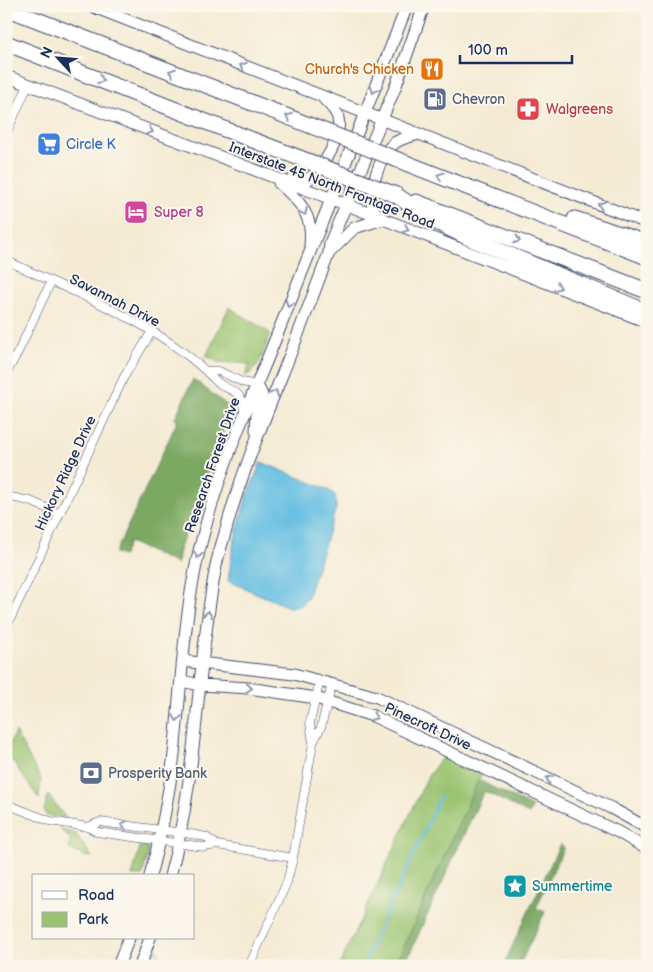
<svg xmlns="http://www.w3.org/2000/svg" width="653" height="972" font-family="'Balsamiq Sans',sans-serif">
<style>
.green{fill:#9ac36f;stroke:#5a7966}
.forest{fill:#7ba962;stroke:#4b6c60}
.water{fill:#63bee1;stroke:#3f76a0}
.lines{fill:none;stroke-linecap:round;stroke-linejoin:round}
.stream{stroke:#63bee1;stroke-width:2.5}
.street-casing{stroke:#3c4b70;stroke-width:9}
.secondary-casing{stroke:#3c4b70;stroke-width:13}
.highway-casing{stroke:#3c4b70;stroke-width:17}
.street{stroke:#fff;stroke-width:8}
.secondary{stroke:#fff;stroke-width:11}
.highway{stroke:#fff;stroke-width:15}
.highway-bridge-casing{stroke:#3c4b70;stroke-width:17;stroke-linecap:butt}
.highway-bridge{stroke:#fff;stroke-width:15}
.oneway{stroke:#8d97ae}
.labels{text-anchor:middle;stroke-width:4;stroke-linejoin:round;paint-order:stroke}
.food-label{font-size:14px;fill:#c56008;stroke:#fbf7ec;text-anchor:end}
.service-label{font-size:14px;fill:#4e5e75;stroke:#fbf7ec;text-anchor:start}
.health-label{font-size:14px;fill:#be3a42;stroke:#fbf7ec;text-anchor:start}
.shop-label{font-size:14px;fill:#366cbe;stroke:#fbf7ec;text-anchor:start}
.street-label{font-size:14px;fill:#1b2f5e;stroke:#fbf7ec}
.hotel-label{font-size:14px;fill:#b23c85;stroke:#fbf7ec;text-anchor:start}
.culture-label{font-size:14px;fill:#0d838f;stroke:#fbf7ec;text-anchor:start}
</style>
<rect width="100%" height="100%" fill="#fbf7ec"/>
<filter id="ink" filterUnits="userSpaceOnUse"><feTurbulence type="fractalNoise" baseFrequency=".02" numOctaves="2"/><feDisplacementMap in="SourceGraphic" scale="10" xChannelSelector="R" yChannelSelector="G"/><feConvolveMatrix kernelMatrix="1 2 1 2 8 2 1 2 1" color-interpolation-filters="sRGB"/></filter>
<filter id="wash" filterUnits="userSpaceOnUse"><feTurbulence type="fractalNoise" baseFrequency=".0096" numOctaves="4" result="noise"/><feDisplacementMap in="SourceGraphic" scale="20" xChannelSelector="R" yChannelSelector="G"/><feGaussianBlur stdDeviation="1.12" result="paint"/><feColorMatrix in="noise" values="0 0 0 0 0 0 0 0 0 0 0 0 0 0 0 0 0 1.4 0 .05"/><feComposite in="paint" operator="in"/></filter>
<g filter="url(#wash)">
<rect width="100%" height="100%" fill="#f5ebd4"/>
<path class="green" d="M229,307L270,333C264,348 261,369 245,376L250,364L218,362L206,356Z
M15,732L41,779L39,799L6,752Z
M444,755L482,773L395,966H339L428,776Z
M48,795L66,818L46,815L44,811Z
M60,829L76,834L92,857L84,856L69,849L70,839Z
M141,843L148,848V855L142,876H132Z
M155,944L166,966H146Z"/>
<path class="forest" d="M193,379L232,409L189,522L178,554L177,564L129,542L123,556L115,553L178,420L175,418Z
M478,780L532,807L529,814L484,791L404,966H395Z
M560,844L564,847L536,908L545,912L519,966H503Z"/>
<path class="water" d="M261,462L327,489L335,495L336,508L307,599L300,606L291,608L228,581L233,546L246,499Z"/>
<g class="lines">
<path class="stream" d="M362,966L440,797"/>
</g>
</g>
<g filter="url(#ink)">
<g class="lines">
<g class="street-casing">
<path id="street" d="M6,134L28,85
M6,260C77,295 158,322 214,379C228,394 243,386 244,413
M208,371H219L242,382L257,385
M6,374L18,352L51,282
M6,496L30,501L60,514
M6,628L124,377L152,331
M313,743L310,722L320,680
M6,804L50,821L88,827L97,832L204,847L217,845L293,858
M88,827L100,822L191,834L206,837L217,845
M249,966L287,882L293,858L313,743L321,727L332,684"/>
</g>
<g class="secondary-casing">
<path id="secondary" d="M91,6L647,223
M6,76L332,199L647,322
M294,178L305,182C322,170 342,140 338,118C336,110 329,104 324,99
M279,183C299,200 314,216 310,245
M329,253L354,228L383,219C379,216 374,212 373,207C367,191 382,151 396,142C403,138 411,136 419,134
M256,431L257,413L262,395L257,385
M183,661L294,674L377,697L611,808L647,828
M181,681L201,685L248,688L316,698L373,716L618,832L647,849
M150,876C161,836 169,795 174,754C182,679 184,601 205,528C223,460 253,395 279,330C322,222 365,115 407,6
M170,876C198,774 196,669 216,566C218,555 222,544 225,533C239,480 260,430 280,380C297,338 313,295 329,253L330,243L395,88L424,6
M118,966L129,938
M140,966L150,938"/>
</g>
<g class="highway-casing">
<path id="highway" d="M6,8L250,102
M6,43L237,134
M485,194L647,257
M396,195L434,221L467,237L647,312
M416,202L647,291
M575,219L647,243"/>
</g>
<use href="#street" class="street"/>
<use href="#secondary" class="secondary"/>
<use href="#highway" class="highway"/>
<g class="highway-bridge-casing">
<path id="highway-bridge" d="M250,102L485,194
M237,134L396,195"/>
</g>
<use href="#highway-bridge" class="highway-bridge"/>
</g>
<defs><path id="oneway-chevron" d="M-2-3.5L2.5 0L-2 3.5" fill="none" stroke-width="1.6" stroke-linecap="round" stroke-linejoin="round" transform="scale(1.25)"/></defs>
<g class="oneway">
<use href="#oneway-chevron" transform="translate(243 66) rotate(-159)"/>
<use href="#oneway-chevron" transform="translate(172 72) rotate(-159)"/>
<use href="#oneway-chevron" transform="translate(101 80) rotate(21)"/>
<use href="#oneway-chevron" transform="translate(374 90) rotate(112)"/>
<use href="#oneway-chevron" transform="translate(289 117) rotate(-159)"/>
<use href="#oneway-chevron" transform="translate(150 131) rotate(21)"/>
<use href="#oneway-chevron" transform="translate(440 176) rotate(-159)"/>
<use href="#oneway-chevron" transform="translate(601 205) rotate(-159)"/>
<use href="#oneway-chevron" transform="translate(304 212) rotate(64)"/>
<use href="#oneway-chevron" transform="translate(406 229) rotate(21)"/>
<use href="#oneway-chevron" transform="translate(517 240) rotate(21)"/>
<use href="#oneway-chevron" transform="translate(558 287) rotate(21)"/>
<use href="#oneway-chevron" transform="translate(289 304) rotate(112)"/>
<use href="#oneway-chevron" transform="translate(275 393) rotate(-68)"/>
<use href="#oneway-chevron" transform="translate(198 555) rotate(102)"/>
<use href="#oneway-chevron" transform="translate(208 614) rotate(-81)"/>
<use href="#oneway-chevron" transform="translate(249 688) rotate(5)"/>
<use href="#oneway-chevron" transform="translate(374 717) rotate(22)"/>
<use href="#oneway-chevron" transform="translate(177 718) rotate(96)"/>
<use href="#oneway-chevron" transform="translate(549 779) rotate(-155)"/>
<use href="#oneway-chevron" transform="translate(124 825) rotate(-173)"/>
</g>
</g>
<defs>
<g id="restaurant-square" transform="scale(1.25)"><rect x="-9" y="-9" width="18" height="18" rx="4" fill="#e8710a" stroke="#fbf7ec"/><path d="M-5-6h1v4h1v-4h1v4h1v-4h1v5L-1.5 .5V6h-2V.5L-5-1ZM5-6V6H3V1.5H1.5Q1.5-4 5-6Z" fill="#fff"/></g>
<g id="fuel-square" transform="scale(1.25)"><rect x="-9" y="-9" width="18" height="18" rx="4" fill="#5c6f8a" stroke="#fbf7ec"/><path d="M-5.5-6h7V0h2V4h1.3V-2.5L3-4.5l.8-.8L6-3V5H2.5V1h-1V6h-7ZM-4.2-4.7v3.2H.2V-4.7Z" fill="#fff"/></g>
<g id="pharmacy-square" transform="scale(1.25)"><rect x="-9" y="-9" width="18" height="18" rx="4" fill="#e0444e" stroke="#fbf7ec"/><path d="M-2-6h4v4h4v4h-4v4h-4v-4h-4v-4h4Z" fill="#fff"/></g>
<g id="supermarket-square" transform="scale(1.25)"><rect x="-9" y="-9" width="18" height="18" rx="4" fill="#3f7fe0" stroke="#fbf7ec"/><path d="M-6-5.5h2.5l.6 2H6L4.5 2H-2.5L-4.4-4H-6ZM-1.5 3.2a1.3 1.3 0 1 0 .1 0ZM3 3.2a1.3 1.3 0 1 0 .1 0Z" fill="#fff"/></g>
<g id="hotel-square" transform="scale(1.25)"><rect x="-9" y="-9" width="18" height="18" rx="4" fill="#d1479c" stroke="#fbf7ec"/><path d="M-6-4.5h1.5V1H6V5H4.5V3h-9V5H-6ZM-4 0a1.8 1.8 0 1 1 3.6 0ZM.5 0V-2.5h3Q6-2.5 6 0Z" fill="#fff"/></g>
<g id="bank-square" transform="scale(1.25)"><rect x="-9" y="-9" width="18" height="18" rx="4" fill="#5c6f8a" stroke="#fbf7ec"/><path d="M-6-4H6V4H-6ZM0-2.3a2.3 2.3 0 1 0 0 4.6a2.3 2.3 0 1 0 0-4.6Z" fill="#fff"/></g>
<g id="sight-square" transform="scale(1.25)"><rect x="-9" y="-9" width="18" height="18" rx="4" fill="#0f9aa8" stroke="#fbf7ec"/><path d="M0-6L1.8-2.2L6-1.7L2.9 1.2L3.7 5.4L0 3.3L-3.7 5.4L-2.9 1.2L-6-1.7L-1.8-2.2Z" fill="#fff"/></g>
</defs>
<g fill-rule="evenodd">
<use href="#restaurant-square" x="432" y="69"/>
<use href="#fuel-square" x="435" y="99"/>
<use href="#pharmacy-square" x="528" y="109"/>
<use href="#supermarket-square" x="49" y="144"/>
<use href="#hotel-square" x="136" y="212"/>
<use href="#bank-square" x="91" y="773"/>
<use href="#sight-square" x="515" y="886"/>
</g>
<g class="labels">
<g class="food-label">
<text x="414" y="74">Church's Chicken</text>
</g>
<g class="service-label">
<text x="452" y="104">Chevron</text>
<text x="108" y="778">Prosperity Bank</text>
</g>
<g class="health-label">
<text x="546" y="114">Walgreens</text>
</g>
<g class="shop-label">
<text x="66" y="149">Circle K</text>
</g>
<g class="street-label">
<text transform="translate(332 185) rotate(21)" y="5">Interstate 45 North Frontage Road</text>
<text transform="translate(115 300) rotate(27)" y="5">Savannah Drive</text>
<text transform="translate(212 465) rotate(-71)" y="5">Research Forest Drive</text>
<text transform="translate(65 473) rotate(-65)" y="5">Hickory Ridge Drive</text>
<text transform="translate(428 726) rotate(25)" y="5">Pinecroft Drive</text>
</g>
<g class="hotel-label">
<text x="154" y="217">Super 8</text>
</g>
<g class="culture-label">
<text x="532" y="891">Summertime</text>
</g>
</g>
<rect width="653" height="972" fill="none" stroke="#fbf7ec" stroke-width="25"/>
<rect x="32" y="874" width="162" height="65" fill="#fbf7ec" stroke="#a1a7b3"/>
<rect x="42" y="891" width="25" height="8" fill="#ffffff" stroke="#a1a7b3"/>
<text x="78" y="900" font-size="15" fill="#1b2f5e">Road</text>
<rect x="42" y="912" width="25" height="15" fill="#9ac36f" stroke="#a1a7b3"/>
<text x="78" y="924" font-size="15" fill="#1b2f5e">Park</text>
<g transform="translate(58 58) rotate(296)" stroke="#fbf7ec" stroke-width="4" paint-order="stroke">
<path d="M0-4L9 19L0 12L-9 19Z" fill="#1b2f5e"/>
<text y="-8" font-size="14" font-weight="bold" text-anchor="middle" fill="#1b2f5e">N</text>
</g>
<path d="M460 55v8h112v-8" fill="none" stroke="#1b2f5e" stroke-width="2.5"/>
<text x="468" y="55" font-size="15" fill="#1b2f5e" stroke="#fbf7ec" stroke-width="4" paint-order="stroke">100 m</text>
</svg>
